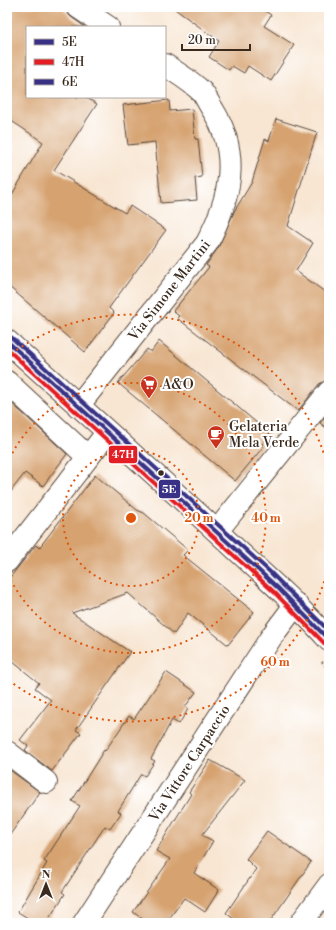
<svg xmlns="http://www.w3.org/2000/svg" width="336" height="930" font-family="'Libre Bodoni',serif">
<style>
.building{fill:#d6a270}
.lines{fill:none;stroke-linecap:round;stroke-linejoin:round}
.minor-casing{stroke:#574639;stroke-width:24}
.path{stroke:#574639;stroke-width:2.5;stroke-dasharray:1 3;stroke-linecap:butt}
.minor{stroke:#fff;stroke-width:22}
.bus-1-casing{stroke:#fff;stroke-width:7}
.bus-2-casing{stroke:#fff;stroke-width:7}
.bus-3-casing{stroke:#fff;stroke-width:7}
.bus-1{stroke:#393185;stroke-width:4}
.bus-2{stroke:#e31e24;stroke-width:4}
.bus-3{stroke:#393185;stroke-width:4}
.ring{fill:none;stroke:#df570d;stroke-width:2;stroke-dasharray:2 4}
.bus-dot{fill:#3b2a1e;stroke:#fff;stroke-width:1.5}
.labels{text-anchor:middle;stroke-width:4;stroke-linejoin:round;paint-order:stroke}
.street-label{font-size:14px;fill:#3b2a1e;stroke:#fff}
.poi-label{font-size:14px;fill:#3b2a1e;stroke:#fff;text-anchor:start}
.centre{fill:#df570d;stroke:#fff;stroke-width:2}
.ring-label{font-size:12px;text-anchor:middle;font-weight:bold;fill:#df570d;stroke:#fff;stroke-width:4;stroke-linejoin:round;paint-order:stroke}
.line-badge{stroke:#fff;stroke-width:1.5}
.badge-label{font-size:11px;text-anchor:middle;font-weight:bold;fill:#fff}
</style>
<rect width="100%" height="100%" fill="#fff"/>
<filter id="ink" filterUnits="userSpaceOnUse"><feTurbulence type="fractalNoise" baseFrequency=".025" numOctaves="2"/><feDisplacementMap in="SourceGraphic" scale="8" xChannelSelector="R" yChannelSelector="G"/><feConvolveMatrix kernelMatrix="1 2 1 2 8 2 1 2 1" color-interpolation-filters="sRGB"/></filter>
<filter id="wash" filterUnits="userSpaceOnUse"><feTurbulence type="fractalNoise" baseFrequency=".012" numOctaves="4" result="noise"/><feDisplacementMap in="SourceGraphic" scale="16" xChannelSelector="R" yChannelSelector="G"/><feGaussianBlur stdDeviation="0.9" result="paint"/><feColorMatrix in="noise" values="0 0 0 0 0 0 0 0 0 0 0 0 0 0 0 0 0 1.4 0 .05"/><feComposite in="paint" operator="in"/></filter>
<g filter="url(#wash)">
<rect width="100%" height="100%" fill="#f8e6d3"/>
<g id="blocks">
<path class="building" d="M7,7H62L71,17L85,27H27V97H85L97,104L54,170L125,213L130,206L166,230L109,308L114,313L85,352L7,285V203L43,142L7,118Z
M172,7H259L271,15L264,26L294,45L271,81L248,66L244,73L232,66L229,70L209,57L219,41Z
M169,100L170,111L192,109L195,139H198L202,177L195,178L197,200L161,203L155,142L128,145L123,105Z
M276,119L317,132L288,226L313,243L296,271L329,295V380L319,384L298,411L177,318L179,316L173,311L209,267L206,265L218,248L235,210L252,182L265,139L269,141Z
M159,341L270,434L262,444L264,446L235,481L118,383L147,349L151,352Z
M7,399L67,454L43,486L25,473L7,496Z
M329,412V430L320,423Z
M95,475L137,510L144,513L188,550L183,555L254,612L228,645L188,613L174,634L128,593L72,613L130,652L76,730L81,733L52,771L25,750L28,746L20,740L51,700L35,688L39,683L7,657V581L36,545L39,548Z
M166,672L196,692L185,707L188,709L179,724L172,720L151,759L155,761L145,776L141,774L118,811L121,813L110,829L105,826L62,892L65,894L46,923H36L18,912L47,863L44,861L80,806L72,801L104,750L105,751L129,716L134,719Z
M210,760L245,780L202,835L213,841L194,873L219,890L205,912L184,898L166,923H148L133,912L170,859L156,851L191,794L189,792Z
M11,771L40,792L7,839V776Z
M267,831L311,862L269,923H239L226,913L256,869L246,859Z"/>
</g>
</g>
<g filter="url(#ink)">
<use href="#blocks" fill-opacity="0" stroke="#574639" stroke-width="1"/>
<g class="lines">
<g class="minor-casing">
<path id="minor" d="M78,7L108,27
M7,341C80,407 153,472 225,539C260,572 297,603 329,640
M7,382L88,457
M78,406L207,243C230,199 241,155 213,110C209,104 206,97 202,92C191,81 177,73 165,65
M217,531L329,392
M7,561L107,433
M7,752L46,782
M84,923L272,636L296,604
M301,923L329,885"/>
</g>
<path class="path" d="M322,662L329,670"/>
<use href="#minor" class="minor"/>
<g class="bus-1-casing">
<path id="bus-1" d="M7,341L278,588L329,640"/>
</g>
<g class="bus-2-casing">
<path id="bus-2" d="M7,349L274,592L325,644"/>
</g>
<g class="bus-3-casing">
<path id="bus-3" d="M11,337L269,571L329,631"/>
</g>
<use href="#bus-1" class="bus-1"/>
<use href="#bus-2" class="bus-2"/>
<use href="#bus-3" class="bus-3"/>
</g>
</g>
<g class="ring">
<circle cx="131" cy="518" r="68"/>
<path d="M7 464A135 135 0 1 1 7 572"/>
<path d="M329 564A203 203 0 0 1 7 679M7 357A203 203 0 0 1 329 472"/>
</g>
<defs>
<g id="supermarket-pin" transform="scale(0.9)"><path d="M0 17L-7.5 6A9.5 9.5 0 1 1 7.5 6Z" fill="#c8321e" stroke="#fff"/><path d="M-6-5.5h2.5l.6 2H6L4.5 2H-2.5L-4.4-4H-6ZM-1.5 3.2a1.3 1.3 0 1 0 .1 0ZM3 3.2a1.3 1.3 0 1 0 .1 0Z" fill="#fff"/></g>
<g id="cafe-pin" transform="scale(0.9)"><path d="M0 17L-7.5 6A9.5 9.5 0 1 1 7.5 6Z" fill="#c8321e" stroke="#fff"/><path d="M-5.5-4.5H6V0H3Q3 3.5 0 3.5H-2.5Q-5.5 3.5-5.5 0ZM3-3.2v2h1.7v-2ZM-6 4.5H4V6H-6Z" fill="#fff"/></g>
</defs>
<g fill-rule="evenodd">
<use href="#supermarket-pin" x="149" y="384"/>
<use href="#cafe-pin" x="216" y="434"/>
</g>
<circle class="bus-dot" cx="161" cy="473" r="3.5"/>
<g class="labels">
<g class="street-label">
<text transform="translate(169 290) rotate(-52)" y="5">Via Simone Martini</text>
<text transform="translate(189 763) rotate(-57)" y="5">Via Vittore Carpaccio</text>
</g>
<g class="poi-label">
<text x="162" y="389">A&amp;O</text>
<text x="229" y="431">Gelateria<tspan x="229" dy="16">Mela Verde</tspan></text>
</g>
</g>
<circle cx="131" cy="518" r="6" class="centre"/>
<g class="ring-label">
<text x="199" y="522">20 m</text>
<text x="266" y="522">40 m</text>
<text x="275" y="666">60 m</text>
</g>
<g class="line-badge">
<rect x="108" y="445" width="30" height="19" rx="4" fill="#e31e24"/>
<rect x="158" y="479" width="23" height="20" rx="4" fill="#393185"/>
</g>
<g class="badge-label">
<text x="123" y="458">47H</text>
<text x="169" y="493">5E</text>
</g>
<rect width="336" height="930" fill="none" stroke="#fff" stroke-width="24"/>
<rect x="26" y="26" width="140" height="72" fill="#ffffff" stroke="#b1aaa5"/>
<rect x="34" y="39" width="20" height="6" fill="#393185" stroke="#b1aaa5"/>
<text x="62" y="46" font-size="12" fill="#3b2a1e">5E</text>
<rect x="34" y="59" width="20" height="6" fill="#e31e24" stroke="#b1aaa5"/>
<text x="62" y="66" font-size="12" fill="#3b2a1e">47H</text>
<rect x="34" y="79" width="20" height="6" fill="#393185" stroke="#b1aaa5"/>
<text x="62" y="86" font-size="12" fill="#3b2a1e">6E</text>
<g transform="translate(46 884)" stroke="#ffffff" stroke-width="3" paint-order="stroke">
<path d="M0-3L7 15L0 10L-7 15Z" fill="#3b2a1e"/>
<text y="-6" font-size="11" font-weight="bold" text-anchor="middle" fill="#3b2a1e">N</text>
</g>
<path d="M182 44v6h68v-6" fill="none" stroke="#3b2a1e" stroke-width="2"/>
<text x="188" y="44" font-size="12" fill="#3b2a1e" stroke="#ffffff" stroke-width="3" paint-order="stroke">20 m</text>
</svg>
